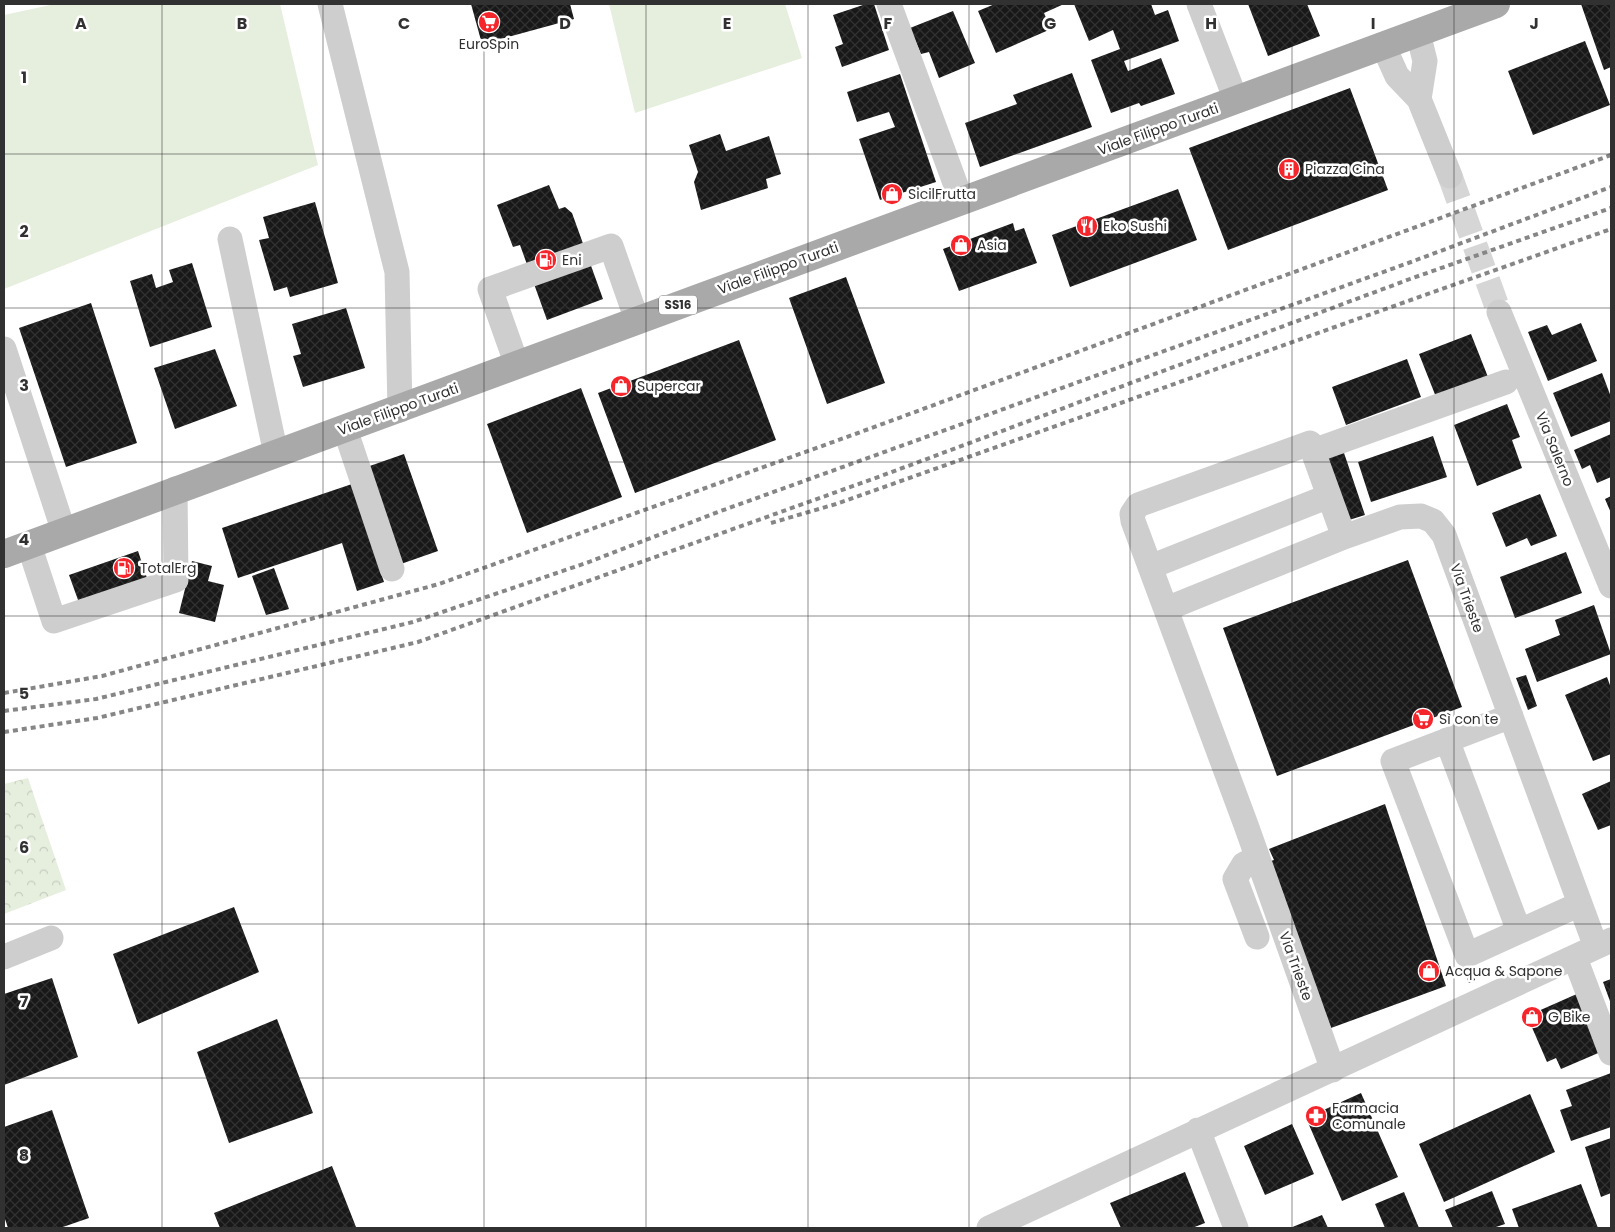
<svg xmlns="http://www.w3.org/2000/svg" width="1615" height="1232" font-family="Poppins,sans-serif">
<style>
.grass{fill:#e6efde}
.park{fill:url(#park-crowns)}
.building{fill:url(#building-cross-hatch)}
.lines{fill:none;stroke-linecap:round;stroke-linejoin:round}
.minor-tunnel{stroke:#d6d6d6;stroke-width:25;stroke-dasharray:25 12;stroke-linecap:butt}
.minor{stroke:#cecece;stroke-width:25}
.major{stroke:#a9a9a9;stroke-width:28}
.rail{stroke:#868686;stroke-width:4;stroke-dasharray:5 4;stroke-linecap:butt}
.grid{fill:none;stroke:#313131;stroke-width:1;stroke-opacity:0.55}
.labels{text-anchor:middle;stroke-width:5;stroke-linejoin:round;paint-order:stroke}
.shield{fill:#fff;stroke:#6f6f6f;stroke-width:1}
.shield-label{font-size:12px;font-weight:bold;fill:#313131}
.poi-label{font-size:14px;fill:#313131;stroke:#fff;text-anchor:start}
.street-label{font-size:14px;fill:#313131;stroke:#fff}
.grid-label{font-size:16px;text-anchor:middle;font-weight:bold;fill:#313131;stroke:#fff;stroke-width:5;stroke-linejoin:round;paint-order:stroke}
</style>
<defs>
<pattern id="park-crowns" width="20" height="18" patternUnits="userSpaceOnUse" patternTransform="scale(1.25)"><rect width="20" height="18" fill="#e6efde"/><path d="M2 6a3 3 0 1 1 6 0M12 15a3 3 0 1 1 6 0" fill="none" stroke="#c6cdbf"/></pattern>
<pattern id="building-cross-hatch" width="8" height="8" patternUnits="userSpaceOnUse" patternTransform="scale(1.25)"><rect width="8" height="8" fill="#181818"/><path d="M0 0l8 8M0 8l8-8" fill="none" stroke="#313131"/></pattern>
</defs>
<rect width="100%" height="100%" fill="#fff"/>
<path class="grass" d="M55,4H280L318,165L4,289V15Z
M609,4H785L802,58L635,113Z"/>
<path class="park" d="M28,778L66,890L4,914V784Z"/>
<path class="building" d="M471,4H570L574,19L482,44Z
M866,4H874L889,50L842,67L835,47L843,44L833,15Z
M995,4H1064L1044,13L1051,29L996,53L978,11Z
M1074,4H1151L1155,15L1168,10L1179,41L1124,61L1128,71L1161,58L1175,94L1141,106L1139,103L1111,113L1091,60L1120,49L1113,30L1089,41Z
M1248,4H1307L1320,36L1268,56Z
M1581,4H1611V67L1604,70Z
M953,11L975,63L939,78L929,52L921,54L910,28Z
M1585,41L1610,105L1533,135L1508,71Z
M1072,73L1092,127L980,167L965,123L1017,104L1013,95Z
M900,74L936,182L880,200L859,139L895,127L889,112L857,122L847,92Z
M1350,88L1388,190L1228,250L1189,148Z
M720,134L726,151L769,136L781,174L766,179L768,188L701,210L694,182L698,172L689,145Z
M549,185L559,209L565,207L572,213L603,299L547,320L520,245L513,247L497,205Z
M1178,189L1197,240L1070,287L1052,235Z
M315,202L338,283L290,297L287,287L274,291L259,240L269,238L263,217Z
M1013,223L1015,231L1024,228L1037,263L959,291L943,249Z
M192,263L212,327L150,347L130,281L152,274L156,288L173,282L169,270Z
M846,277L885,383L827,404L789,298Z
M91,303L137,443L66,467L19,328Z
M346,308L365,368L303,387L293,356L301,354L292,324Z
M1581,323L1597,361L1548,381L1528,332L1547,325L1552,335Z
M1471,334L1488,377L1436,397L1419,354Z
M739,340L776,440L635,493L598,393Z
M215,349L237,406L175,429L154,368Z
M1407,359L1421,397L1346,425L1332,387Z
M1602,373L1611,397V421L1571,437L1553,393Z
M581,388L622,497L527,533L487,424Z
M1507,404L1520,437L1512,440L1522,468L1477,486L1454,425Z
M1611,434V477L1597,483L1590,465L1582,469L1574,450Z
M1433,436L1447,477L1371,502L1358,462Z
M1343,450L1365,515L1349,520L1327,455Z
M404,454L438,551L398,565L364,468Z
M352,484L384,582L357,591L342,543L238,578L222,528Z
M1540,494L1557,536L1531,546L1527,538L1506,547L1492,513Z
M1611,496V513L1605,499Z
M138,551L150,587L82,611L69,575Z
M1566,552L1582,593L1515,618L1500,577Z
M1408,560L1462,707L1277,776L1223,628Z
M192,561L212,566L208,581L224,585L215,622L179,613Z
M274,568L289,609L266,615L252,576Z
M1594,605L1611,654L1537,682L1525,649L1560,635L1555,620Z
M1526,675L1537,706L1528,710L1516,678Z
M1607,677L1611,688V754L1593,761L1565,695Z
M1611,781V825L1598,830L1582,794Z
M1385,804L1446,986L1331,1028L1267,862L1274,860L1269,849Z
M234,907L259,972L138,1024L113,954Z
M1472,973L1475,980L1469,983L1466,976Z
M52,978L78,1057L4,1085V994Z
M1611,979V1004L1603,982Z
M1579,993L1603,1051L1561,1069L1556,1058L1547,1062L1527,1016Z
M277,1019L313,1113L229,1143L197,1052Z
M1611,1073V1127L1571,1141L1560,1110L1572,1106L1566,1090Z
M1361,1093L1398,1177L1342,1201L1306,1118Z
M1530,1094L1555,1152L1444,1202L1419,1144Z
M52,1110L89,1218L60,1228H8L4,1216V1127Z
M1292,1124L1314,1174L1265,1195L1244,1146Z
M1611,1138V1193L1601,1197L1585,1147Z
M332,1166L356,1227L220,1228L214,1213Z
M1185,1172L1205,1223L1192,1228H1121L1110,1203Z
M1581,1184L1598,1228H1519L1512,1209Z
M1492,1191L1505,1224L1493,1228H1453L1445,1210Z
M1404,1192L1419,1228H1385L1375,1204Z
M1322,1215L1328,1228H1290Z"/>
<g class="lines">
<path class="minor-tunnel" d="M1450,176L1499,312"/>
<path class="minor" d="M330,4L397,272L400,410
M889,4L962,202
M1199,4L1236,100
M1418,33L1425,61L1419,99
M1383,45L1397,76L1419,99L1450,176
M230,239L276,454
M1499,312L1611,586
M4,349L64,532
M517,365L490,289L611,246L637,320
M345,429L392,569
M1313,451L1506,382
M29,545L54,621L176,580L175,489
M1150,567L1329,496
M1166,609L1344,537L1400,517L1421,516L1433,521L1444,535L1596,947
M1511,716L1393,761L1467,955L1580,904
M1447,740L1519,931
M1257,937L1235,879L1244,864L1257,858
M4,957L51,938
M1575,958L1611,1053
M1333,1070L1246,825L1133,521L1132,514L1138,505L1310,443L1344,537
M1198,1130L1236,1228
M989,1228L1611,940"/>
<path class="major" d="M4,554L1496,4"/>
<path class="rail" d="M771,523L836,504L1611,229
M4,693L102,676L439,584L858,433L1611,155
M4,711L96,699L413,622L589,562L718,512L1411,262L1611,187
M4,732L97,718L418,642L881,476L1410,279L1611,208"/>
</g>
<path class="grid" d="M162,4V1228M323,4V1228M484,4V1228M646,4V1228M808,4V1228M969,4V1228M1130,4V1228M1292,4V1228M1454,4V1228M4,154H1611M4,308H1611M4,462H1611M4,616H1611M4,770H1611M4,924H1611M4,1078H1611"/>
<defs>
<g id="supermarket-disc" transform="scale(1.125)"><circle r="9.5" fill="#f5252c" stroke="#fff"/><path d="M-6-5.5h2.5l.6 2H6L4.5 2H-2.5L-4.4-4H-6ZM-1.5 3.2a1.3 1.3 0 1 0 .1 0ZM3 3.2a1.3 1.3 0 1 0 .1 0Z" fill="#fff"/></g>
<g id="building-disc" transform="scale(1.125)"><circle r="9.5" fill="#f5252c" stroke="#fff"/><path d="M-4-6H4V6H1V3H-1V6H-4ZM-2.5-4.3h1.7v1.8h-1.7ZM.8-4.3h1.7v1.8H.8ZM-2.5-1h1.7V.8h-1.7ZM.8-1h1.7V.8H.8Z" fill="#fff"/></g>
<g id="shop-disc" transform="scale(1.125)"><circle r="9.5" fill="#f5252c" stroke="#fff"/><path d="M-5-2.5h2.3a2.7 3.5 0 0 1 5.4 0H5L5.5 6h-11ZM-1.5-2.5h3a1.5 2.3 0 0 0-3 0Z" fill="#fff"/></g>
<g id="restaurant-disc" transform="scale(1.125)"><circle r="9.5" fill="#f5252c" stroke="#fff"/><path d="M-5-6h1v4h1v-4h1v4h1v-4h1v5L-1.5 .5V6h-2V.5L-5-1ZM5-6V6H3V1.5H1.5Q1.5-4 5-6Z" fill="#fff"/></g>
<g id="fuel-disc" transform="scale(1.125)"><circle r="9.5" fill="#f5252c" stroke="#fff"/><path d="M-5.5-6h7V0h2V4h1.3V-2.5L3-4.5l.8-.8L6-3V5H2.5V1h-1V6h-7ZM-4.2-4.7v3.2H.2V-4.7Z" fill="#fff"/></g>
<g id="pharmacy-disc" transform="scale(1.125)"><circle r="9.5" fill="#f5252c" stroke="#fff"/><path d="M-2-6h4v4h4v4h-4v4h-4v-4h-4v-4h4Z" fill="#fff"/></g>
</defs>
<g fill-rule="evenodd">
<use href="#supermarket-disc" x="489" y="22"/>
<use href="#building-disc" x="1289" y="169"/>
<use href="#shop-disc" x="892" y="194"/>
<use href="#restaurant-disc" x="1087" y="226"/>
<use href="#shop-disc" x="961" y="245"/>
<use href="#fuel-disc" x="546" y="260"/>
<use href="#shop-disc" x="621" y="386"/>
<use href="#fuel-disc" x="124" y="568"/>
<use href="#supermarket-disc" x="1423" y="719"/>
<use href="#shop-disc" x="1429" y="971"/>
<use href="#shop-disc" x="1532" y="1017"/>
<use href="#pharmacy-disc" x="1316" y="1116"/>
</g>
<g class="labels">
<rect class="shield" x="659" y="295.5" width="38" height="19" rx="4"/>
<g class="shield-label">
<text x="678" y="309">SS16</text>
</g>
<g class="poi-label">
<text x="489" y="49" text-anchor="middle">EuroSpin</text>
<text x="1305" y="174">Piazza Cina</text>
<text x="908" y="199">SicilFrutta</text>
<text x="1103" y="231">Eko Sushi</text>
<text x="977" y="250">Asia</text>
<text x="562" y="265">Eni</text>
<text x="637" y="391">Supercar</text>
<text x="140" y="573">TotalErg</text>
<text x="1439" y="724">Sì con te</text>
<text x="1445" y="976">Acqua &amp; Sapone</text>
<text x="1548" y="1022">G Bike</text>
<text x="1332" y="1113">Farmacia<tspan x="1332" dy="16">Comunale</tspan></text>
</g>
<g class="street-label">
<text transform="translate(1158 129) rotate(-20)" y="5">Viale Filippo Turati</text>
<text transform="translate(778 268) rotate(-20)" y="5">Viale Filippo Turati</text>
<text transform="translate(398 409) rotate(-20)" y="5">Viale Filippo Turati</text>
<text transform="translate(1555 449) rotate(68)" y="5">Via Salerno</text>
<text transform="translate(1467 598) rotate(70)" y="5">Via Trieste</text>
<text transform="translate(1296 966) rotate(70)" y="5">Via Trieste</text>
</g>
</g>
<g class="grid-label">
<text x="81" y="29">A</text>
<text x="242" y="29">B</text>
<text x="404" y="29">C</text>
<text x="565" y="29">D</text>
<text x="727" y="29">E</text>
<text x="888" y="29">F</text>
<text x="1050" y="29">G</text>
<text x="1211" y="29">H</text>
<text x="1373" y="29">I</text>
<text x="1534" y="29">J</text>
<text x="24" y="83">1</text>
<text x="24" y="237">2</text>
<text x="24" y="391">3</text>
<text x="24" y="545">4</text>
<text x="24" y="699">5</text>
<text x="24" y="853">6</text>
<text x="24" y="1007">7</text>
<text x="24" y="1161">8</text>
</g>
<rect width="1615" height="1232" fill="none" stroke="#313131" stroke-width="10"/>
</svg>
